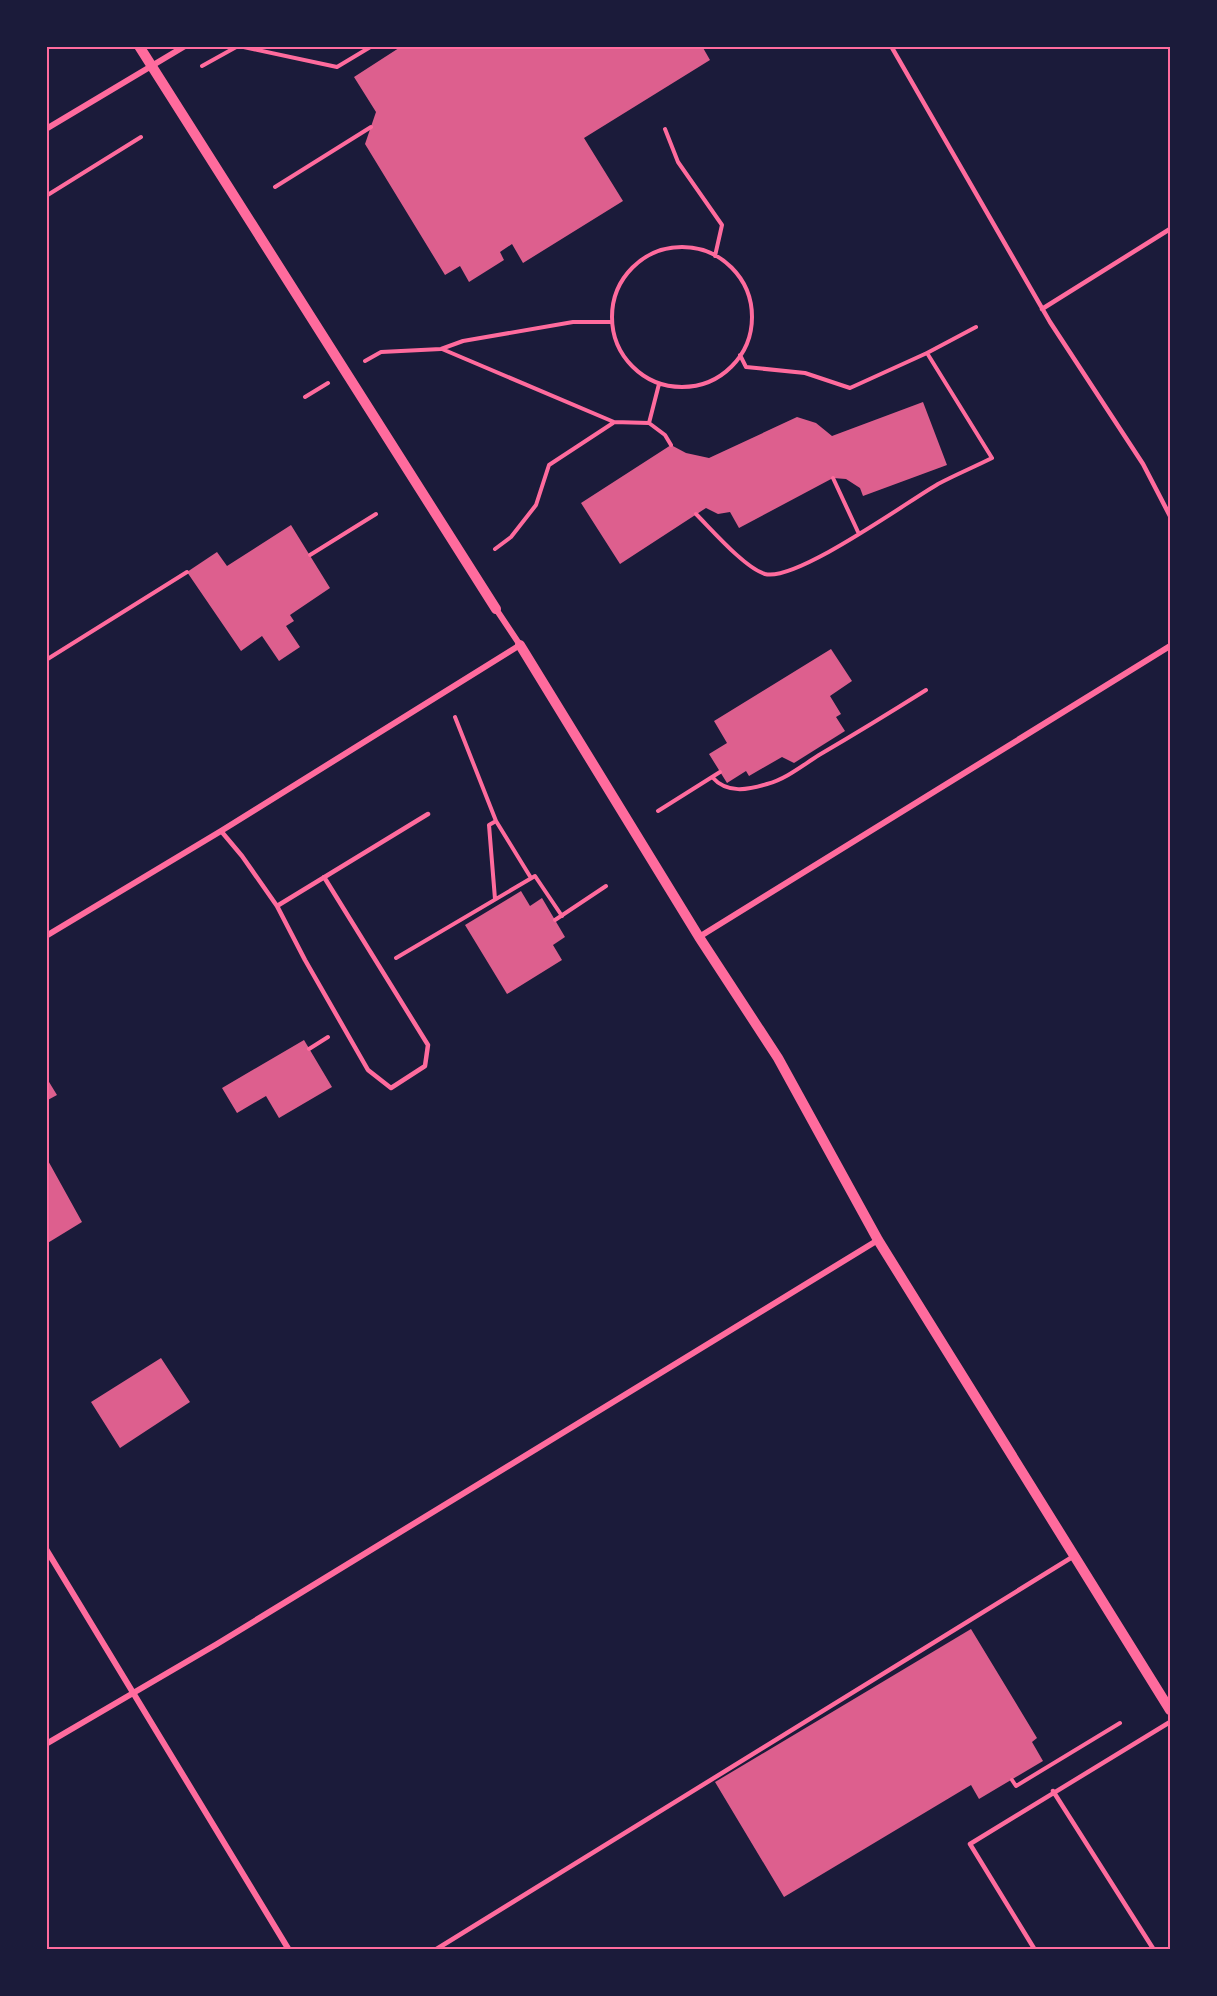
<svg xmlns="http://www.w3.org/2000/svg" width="1217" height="1996" font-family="'DejaVu Sans',sans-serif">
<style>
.building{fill:#dd5f8e}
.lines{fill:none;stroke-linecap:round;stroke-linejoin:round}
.path{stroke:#ff6b9d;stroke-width:4}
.service{stroke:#ff6b9d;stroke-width:4.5}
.minor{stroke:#ff6b9d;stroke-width:6}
.tertiary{stroke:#ff6b9d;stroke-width:10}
.neatline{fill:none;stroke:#ff6b9d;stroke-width:2}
</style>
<rect width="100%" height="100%" fill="#1b1b3a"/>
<path class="building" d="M402,46H702L710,60L584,138L623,201L523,263L512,244L500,252L504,260L469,282L460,266L445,275L365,144L376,112L354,77Z
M923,402L947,465L863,496L860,488L846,479L833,478L739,528L730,512L718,514L706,508L620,564L581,503L671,445L686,453L709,458L797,417L816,423L832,436Z
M291,525L330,588L290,615L294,621L286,626L300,647L279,661L262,636L241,651L187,572L217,552L227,566Z
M831,649L852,681L830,696L841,714L836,717L845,731L794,763L782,757L749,776L746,771L727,783L709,754L727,743L714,721Z
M521,891L530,906L542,898L565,937L553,945L562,960L507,994L465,925Z
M304,1040L332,1087L279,1118L266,1096L237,1113L222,1088Z
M46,1077L57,1095L46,1101Z
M46,1157L82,1222L46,1244Z
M161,1358L190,1402L120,1448L91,1402Z
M971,1629L1037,1738L1032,1742L1043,1761L979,1799L971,1785L784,1897L715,1782Z"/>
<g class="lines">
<path class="path" d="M239,46L337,67L372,46
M202,66L238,46
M665,129L678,162L722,225L715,256
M275,187L371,127
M46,196L141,137
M612 317a70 70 0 1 1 140 0a70 70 0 1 1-140 0Z
M442,349L614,422L649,423L665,435L671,445
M740,355L746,367L805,373L850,388L927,353
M365,361L381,352L441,349L463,341L573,322H611
M305,397L328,383
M649,423L659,384
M833,478L859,534
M696,514C712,530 745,568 765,574C796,582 907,502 938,484C955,475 974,467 992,458L927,353L976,327
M495,549L511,537L536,505L549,465L613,423
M310,555L376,514
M46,660L187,572
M455,717L496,821L531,878
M712,777C727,794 748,790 767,784C786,779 803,765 819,755C855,734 891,712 926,690
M658,811L720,772
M495,899L489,825L496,821
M555,920L606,886
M396,958L535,876L562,916
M309,1049L328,1037
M1012,1780L1016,1786L1120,1723"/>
<path class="service" d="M891,46L1050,322L1143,464L1170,516
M1042,309L1170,229
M221,831L242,856L277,906L305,960L368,1070L391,1088L425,1066L428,1045L324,877
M277,906L428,814
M1053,1791L1154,1950
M435,1950L1074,1556
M1035,1950L970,1844L1170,1722"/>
<path class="minor" d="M46,129L185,46
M46,936L221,831L520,645L496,609
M699,937L1170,646
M46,1549L289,1950
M46,1744L217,1644L878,1240"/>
<path class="tertiary" d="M139,46L496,609
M520,645L699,937L778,1058L878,1240L1170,1710"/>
</g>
<rect width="1217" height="1996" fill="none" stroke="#1b1b3a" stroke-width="96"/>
<rect x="48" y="48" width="1121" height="1900" class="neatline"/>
</svg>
